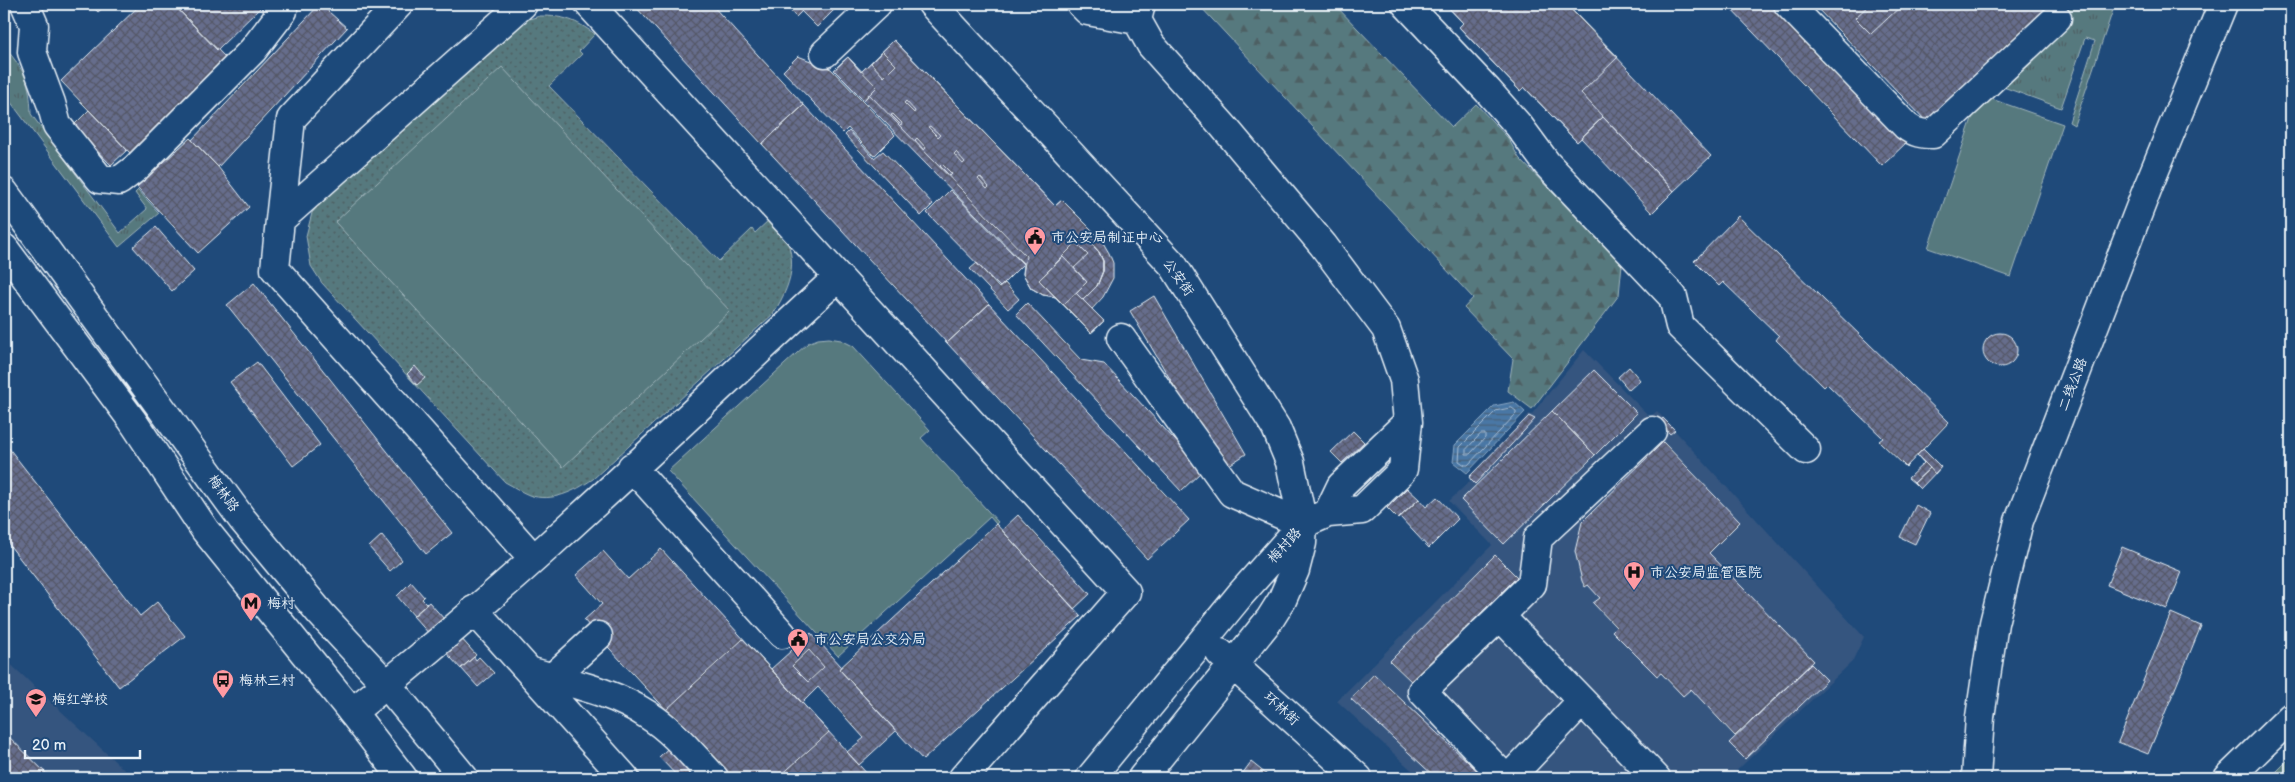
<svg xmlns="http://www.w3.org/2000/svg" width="2295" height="782" font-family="'Balsamiq Sans','LXGW WenKai TC',sans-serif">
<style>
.built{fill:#34547f}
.grass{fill:url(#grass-tufts);stroke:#a0b5bb}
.forest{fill:url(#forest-firs);stroke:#a0b5bb}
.park{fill:url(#park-dots);stroke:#a0b5bb}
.pitch{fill:#57797e;stroke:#a0b5bb}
.water{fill:url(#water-rules);stroke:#89a8c6}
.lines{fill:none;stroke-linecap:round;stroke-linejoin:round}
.shore{stroke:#a9c0d7;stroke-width:1}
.building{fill:url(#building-cross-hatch);stroke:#e8f1f8}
.minor-casing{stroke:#e8f1f8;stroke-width:31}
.major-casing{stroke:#e8f1f8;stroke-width:31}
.minor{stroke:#1f4a7a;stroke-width:28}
.major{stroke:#1f4a7a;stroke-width:28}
.labels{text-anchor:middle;stroke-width:4;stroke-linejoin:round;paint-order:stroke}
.poi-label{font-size:14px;fill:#e8f1f8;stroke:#1f4a7a;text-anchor:start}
.street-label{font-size:14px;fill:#e8f1f8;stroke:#1f4a7a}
</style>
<defs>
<pattern id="grass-tufts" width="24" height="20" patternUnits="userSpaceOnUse" patternTransform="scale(1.25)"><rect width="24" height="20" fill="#57797e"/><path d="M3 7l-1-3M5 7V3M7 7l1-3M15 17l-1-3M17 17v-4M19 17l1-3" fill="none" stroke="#4e6064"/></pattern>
<pattern id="forest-firs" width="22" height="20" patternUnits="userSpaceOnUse" patternTransform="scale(1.25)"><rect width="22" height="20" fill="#57797e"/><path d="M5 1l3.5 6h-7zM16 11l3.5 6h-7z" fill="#4e6064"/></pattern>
<pattern id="park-dots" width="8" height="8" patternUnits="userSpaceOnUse" patternTransform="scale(1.25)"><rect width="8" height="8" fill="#57797e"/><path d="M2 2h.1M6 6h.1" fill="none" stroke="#4e6064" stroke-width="1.8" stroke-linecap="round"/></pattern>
<pattern id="water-rules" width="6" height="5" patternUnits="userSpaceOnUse" patternTransform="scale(1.25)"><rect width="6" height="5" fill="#4a77a5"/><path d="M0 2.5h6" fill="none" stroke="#486078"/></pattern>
<pattern id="building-cross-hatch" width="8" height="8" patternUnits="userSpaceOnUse" patternTransform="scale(1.25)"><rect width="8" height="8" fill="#666d8c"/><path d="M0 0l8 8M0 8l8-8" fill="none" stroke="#545968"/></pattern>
</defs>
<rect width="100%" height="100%" fill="#1f4a7a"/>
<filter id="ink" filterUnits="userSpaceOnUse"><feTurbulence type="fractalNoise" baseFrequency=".02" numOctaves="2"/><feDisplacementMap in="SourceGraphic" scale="10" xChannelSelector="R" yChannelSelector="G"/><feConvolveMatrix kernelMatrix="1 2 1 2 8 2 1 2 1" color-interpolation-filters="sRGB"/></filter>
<g filter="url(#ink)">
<path class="built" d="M1584,350L1650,417L1657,411L1864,637L1852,662L1729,778H1420L1337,701L1492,545L1449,501L1471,480L1469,478L1529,414L1531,415Z
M4,658L133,778H4Z"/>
<path class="grass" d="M2049,4H2115L2074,125L2069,122L2095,41L2085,38L2061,108L1995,84L2054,10Z
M4,46C25,72 30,80 31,114L120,233L147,209L135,193L138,190L159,213L119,247L4,93Z"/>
<path class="forest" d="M1198,4H1334L1452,127L1476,104L1508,138L1519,158L1622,264L1619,295L1532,409L1508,391L1513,359L1464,308L1473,298Z
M2291,757V778H2270Z"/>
<path class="park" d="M540,16C565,16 575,20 595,34L579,51L582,54L549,86L719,261L752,229L755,233L771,218C801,250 795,279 773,314L593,479C575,491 552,503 529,495C521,492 513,486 505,482L322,283L311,266L306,236L312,213L334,186L522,21Z"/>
<path class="pitch" d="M502,67L730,311L563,467L335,222Z
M1980,95L2063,124L2011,277L1928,248Z
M829,338L841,340L853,346L930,430L921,438L998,522L996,524L990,517L838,656L668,471L808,343L818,339Z"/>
<path class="water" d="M1514,402L1525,412L1467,473L1453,462L1455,445L1494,406Z"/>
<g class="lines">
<path class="shore" d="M1512,408L1516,411V414L1468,465H1465L1459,461L1460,447L1496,411Z
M1481,434H1485V438L1470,454H1466V450Z"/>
</g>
<path class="building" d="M90,4H107L98,12Z
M141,4H173L227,59L130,153L61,81Z
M173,4H256L260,8L217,50Z
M320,4L347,28L218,167L192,140Z
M633,4H711L804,105L762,144Z
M784,4H794L802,11L796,17Z
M794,4H840L817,27Z
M1445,4H1566L1711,156L1674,191L1603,117L1577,142L1524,87L1520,91L1459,27L1463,23Z
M1445,4H1566L1618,57L1581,93L1603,117L1577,142L1524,87L1520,91L1459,27L1463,23Z
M1566,4H1577L1571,9Z
M1726,4H1779L1909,140L1882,166Z
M1813,4H2040L2048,12L1930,125Z
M1870,4H1903L1871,34L1855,18Z
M894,40L1055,206L1062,200L1092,230L1085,237L1099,252L1103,261V271L1097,286L1083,300L1104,321L1091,333L1056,297L1043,295L1031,288L1023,274L1026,256L869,94L864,100L834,70L848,57L861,72Z
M894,40L1055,206L1062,200L1092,230L1085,237L1099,252L1103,261V271L1097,286L1083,300L1104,321L1091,333L1056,297L1043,295L1031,288L1023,274L1024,264L834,70L848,57L861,72Z
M882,51L896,65L884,77L871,63Z
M798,56L831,69L895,135L874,156L848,128L843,133L783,71Z
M848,57L877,87L864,100L834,70Z
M906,101L915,111L914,113L904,103Z
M804,105L989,304L947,343L762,144Z
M89,110L127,150L111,165L73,126Z
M893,114L902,123L901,125L891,115Z
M1603,117L1674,191L1652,213L1581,138Z
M930,126L940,135L938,137L928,127Z
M849,131L874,158L883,151L933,204L921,216L845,135Z
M190,138L218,167L249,207L198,253L137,187Z
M917,138L926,148L924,150L915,140Z
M956,152L965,162L963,164L954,154Z
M942,164L952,174L950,176L940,166Z
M980,177L989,187L987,189L978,179Z
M950,190L1023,264L1000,287L927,213Z
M1738,216L1949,422L1906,467L1879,441L1883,438L1827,384L1824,387L1776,340L1779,336L1723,282L1719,286L1694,261Z
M156,227L194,271L172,291L133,247Z
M1092,230L1102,241L1109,253L1113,263V278L1103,297L1092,309L1083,300L1097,286L1103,271V261L1099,252L1085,237Z
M1076,243L1088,255L1074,268L1087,282L1076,293L1104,321L1091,333L1039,280Z
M1063,257L1087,282L1063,305L1039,280Z
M977,263L999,288L1005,283L1019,299L1008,309L970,269Z
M254,283L452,533L426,554L227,305Z
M1154,296L1246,454L1223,469L1130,311Z
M1027,303L1081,360L1104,364L1203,470L1181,491L1016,314Z
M989,304L1189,520L1147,559L947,343Z
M1983 350a17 17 0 1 1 34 0a17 17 0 1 1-34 0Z
M257,362L320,445L293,466L230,382Z
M415,366L425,378L417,385L407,374Z
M1629,367L1640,380L1629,390L1618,377Z
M1594,370L1637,413L1595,455L1552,411Z
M1552,411L1595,455L1504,544L1461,500Z
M1529,416L1535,419L1475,484L1471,480L1469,477Z
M1663,418L1675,430L1670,434L1659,422Z
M1353,431L1364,442L1342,463L1331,452Z
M4,442L140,616L157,602L185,636L119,687L4,538Z
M1663,442L1740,522L1709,553L1814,661L1735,736L1691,689L1683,696L1661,673L1657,676L1612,631L1616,627L1593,603L1600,598L1588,585L1585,587L1582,581L1575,551L1582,522Z
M1923,449L1941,467L1935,474L1930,468L1914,483L1908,478L1924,463L1917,455Z
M1923,449L1941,467L1920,489L1914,483L1930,468L1917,455Z
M1407,488L1419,499L1398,519L1387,508Z
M1437,497L1458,519L1429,548L1400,517L1419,499L1426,507Z
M1916,505L1930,513L1915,544L1900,537Z
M1018,515L1090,594L1074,609L1002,530Z
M996,524L1081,616L923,760L839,669Z
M382,535L402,560L390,571L369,547Z
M2122,547L2182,572L2167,609L2107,585Z
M661,549L871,778H729L598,636L584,620L602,604L576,575L603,551L628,579Z
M1495,555L1517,577L1412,682L1390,661Z
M411,582L424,597L422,599L427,604L414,616L397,596Z
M429,602L476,655L461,669L413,616Z
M2171,613L2201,626L2148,754L2118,742Z
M811,633L841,666L839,669L896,731L859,765L847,752L864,738L818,687L802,703L771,669Z
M743,639L829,732L778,778H729L666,710Z
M809,650L824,667L808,682L792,666Z
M474,657L476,660L479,657L494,673L478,687L461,668Z
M1811,664L1827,680L1745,759L1729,743Z
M1374,674L1482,775L1478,778H1436L1351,699Z
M686,731L710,758L729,778H679L659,757Z
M4,732L51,778H4Z
M1251,762L1271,778H1239Z"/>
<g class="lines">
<g class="minor-casing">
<path id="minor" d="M25,4L34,25L32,52L51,103L57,125L100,179L119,181L136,168L253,50L283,11L276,4
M523,4L280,220L275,269L533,558
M589,4L1126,592L963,778
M932,4L1173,265L1276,428L1290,462L1303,524L1302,543L1295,570L1282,600L1270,619L1142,778
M1081,4L1088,11L1137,20
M1406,4L1488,91L1519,126L1547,164L1673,297L1680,326L1806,450
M1788,4L1906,126C1915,133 1922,134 1933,134L2057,18
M825,53L877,4
M280,220L291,119L399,4
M1121,338L1232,493L1303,524
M632,467L782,634
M1328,513L1341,486L1408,422
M474,610L625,778
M1500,616L1422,691L1505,778
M1220,653L1358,778
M529,671C569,683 612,691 648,715C674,731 693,756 714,778
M552,678L598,636
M1582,701L1500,616L1532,584L1538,538L1652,431
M352,712C523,578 679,424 838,277
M1090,778L1240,595L1303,524L1328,513L1362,510L1400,473L1403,469L1408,422L1404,380L1386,329L1323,245L1224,127L1151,45L1137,20L1141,4
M1509,778L1582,701L1656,778
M1976,778L1980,717L1994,623L2019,521L2148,187L2223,4
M2228,778L2291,717"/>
</g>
<g class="major-casing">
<path id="major" d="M4,192L242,519L321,614L387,685L464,778
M4,248L132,420L205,530L352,712L403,778"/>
</g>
<use href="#minor" class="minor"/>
<use href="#major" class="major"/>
</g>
</g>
<defs>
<g id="civic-pin" transform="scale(1.125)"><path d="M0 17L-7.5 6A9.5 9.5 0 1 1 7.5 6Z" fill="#ff9aa2" stroke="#1f4a7a"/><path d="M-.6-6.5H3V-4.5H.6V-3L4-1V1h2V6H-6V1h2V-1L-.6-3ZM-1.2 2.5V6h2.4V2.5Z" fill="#111"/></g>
<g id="hospital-pin" transform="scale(1.125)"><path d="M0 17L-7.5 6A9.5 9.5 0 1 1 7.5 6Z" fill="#ff9aa2" stroke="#1f4a7a"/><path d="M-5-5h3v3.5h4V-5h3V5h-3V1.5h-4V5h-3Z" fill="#111"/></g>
<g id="metro-pin" transform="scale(1.125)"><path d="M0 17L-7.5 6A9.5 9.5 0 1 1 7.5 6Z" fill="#ff9aa2" stroke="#1f4a7a"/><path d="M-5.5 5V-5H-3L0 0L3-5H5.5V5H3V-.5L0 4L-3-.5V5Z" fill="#111"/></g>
<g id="bus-pin" transform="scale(1.125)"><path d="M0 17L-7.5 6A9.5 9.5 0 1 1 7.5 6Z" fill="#ff9aa2" stroke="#1f4a7a"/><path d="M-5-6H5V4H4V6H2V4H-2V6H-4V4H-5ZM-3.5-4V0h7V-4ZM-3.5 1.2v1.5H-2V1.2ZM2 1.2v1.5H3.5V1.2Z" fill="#111"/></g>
<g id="school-pin" transform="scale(1.125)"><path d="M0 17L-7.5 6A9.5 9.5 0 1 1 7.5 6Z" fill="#ff9aa2" stroke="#1f4a7a"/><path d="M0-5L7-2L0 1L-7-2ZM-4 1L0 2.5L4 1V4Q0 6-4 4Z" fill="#111"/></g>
</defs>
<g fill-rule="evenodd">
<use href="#civic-pin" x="1035" y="237"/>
<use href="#hospital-pin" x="1634" y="572"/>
<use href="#metro-pin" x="251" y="603"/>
<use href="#civic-pin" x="798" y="639"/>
<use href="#bus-pin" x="223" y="680"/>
<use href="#school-pin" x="36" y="699"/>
</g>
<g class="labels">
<g class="poi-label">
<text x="1051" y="242">市公安局制证中心</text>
<text x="1650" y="577">市公安局监管医院</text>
<text x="267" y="608">梅村</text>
<text x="814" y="644">市公安局公交分局</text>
<text x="239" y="685">梅林三村</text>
<text x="52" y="704">梅红学校</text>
</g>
<g class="street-label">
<text transform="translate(1179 277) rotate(55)" y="5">公安街</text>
<text transform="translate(2072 384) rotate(-69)" y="5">二线公路</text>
<text transform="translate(224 493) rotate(54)" y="5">梅林路</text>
<text transform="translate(1284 545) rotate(-48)" y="5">梅村路</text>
<text transform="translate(1282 708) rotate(42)" y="5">环林街</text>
</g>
</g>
<rect width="2295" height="782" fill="none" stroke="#1f4a7a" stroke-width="20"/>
<rect x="10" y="10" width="2275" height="762" fill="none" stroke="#e8f1f8" stroke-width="2" filter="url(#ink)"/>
<path d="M25 750v8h115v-8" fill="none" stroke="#e8f1f8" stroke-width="2.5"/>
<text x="32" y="750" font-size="15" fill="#e8f1f8" stroke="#1f4a7a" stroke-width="4" paint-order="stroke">20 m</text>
</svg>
